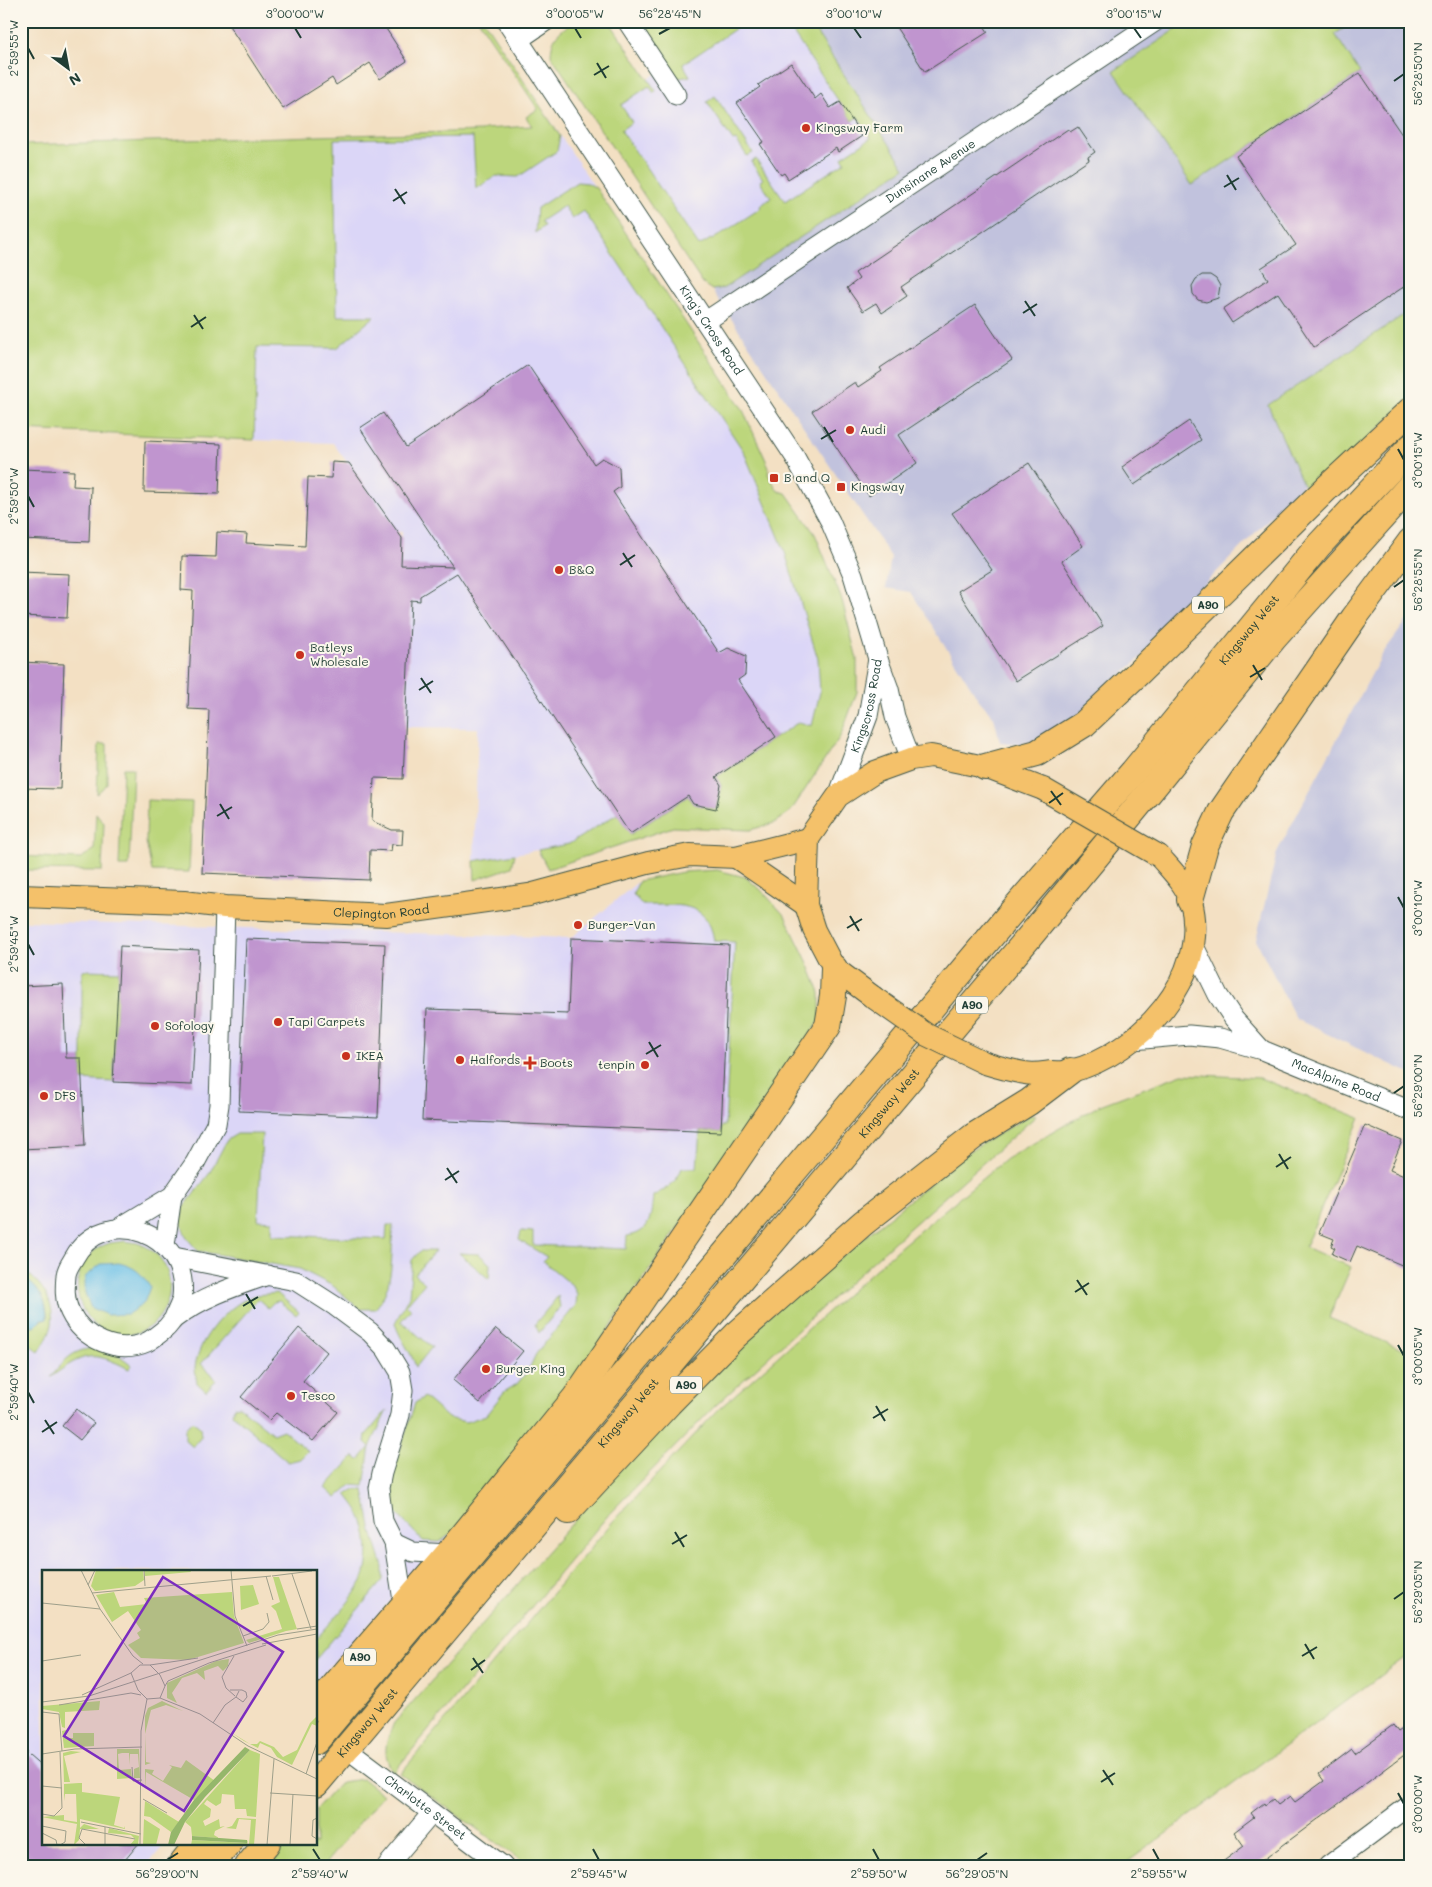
<svg xmlns="http://www.w3.org/2000/svg" width="1432" height="1887" font-family="Mali,sans-serif">
<style>
.built{fill:#dbd6f7}
.industrial{fill:#c1c2dd}
.green{fill:#bcd67b;stroke:#6e8a58}
.water{fill:#6bc0e7;stroke:#457e8e}
.building{fill:#c095cf}
.lines{fill:none;stroke-linecap:round;stroke-linejoin:round}
.minor-casing{stroke:#3f5549;stroke-width:21}
.major-casing{stroke:#3f5549;stroke-width:24}
.highway-casing{stroke:#3f5549;stroke-width:28}
.minor{stroke:#fff;stroke-width:19}
.major{stroke:#f4c16a;stroke-width:22}
.highway{stroke:#f4c16a;stroke-width:26}
.major-bridge-casing{stroke:#3f5549;stroke-width:24;stroke-linecap:butt}
.major-bridge{stroke:#f4c16a;stroke-width:22}
.ticks{fill:none;stroke:#1f3d34;stroke-width:2}
.poi-dot{fill:#c8321e;stroke:#fbf7ec;stroke-width:2}
.labels{text-anchor:middle;stroke-width:4;stroke-linejoin:round;paint-order:stroke}
.shield{fill:#fbf7ec;stroke:#61756b;stroke-width:1}
.shield-label{font-size:11px;font-weight:bold;fill:#1f3d34}
.poi-label{font-size:12px;fill:#1f3d34;stroke:#fbf7ec;text-anchor:start}
.street-label{font-size:12px;fill:#1f3d34;stroke:#fbf7ec}
.inset-road{fill:none;stroke:#9e9f8a;stroke-width:1}
.view{fill:#7b2cbf;fill-opacity:0.15;stroke:#7b2cbf;stroke-width:2.5}
.inset-edge{fill:none;stroke:#1f3d34;stroke-width:2.5}
.neatline{fill:none;stroke:#1f3d34;stroke-width:2}
.ticks-label{font-size:12px;text-anchor:middle;fill:#1f3d34}
</style>
<rect width="100%" height="100%" fill="#fbf7ec"/>
<filter id="ink" filterUnits="userSpaceOnUse"><feTurbulence type="fractalNoise" baseFrequency=".02" numOctaves="2"/><feDisplacementMap in="SourceGraphic" scale="10" xChannelSelector="R" yChannelSelector="G"/><feConvolveMatrix kernelMatrix="1 2 1 2 8 2 1 2 1" color-interpolation-filters="sRGB"/></filter>
<filter id="wash" filterUnits="userSpaceOnUse"><feTurbulence type="fractalNoise" baseFrequency=".0096" numOctaves="4" result="noise"/><feDisplacementMap in="SourceGraphic" scale="20" xChannelSelector="R" yChannelSelector="G"/><feGaussianBlur stdDeviation="1.12" result="paint"/><feColorMatrix in="noise" values="0 0 0 0 0 0 0 0 0 0 0 0 0 0 0 0 0 1.4 0 .05"/><feComposite in="paint" operator="in"/></filter>
<g filter="url(#wash)">
<rect width="100%" height="100%" fill="#f3e0c3"/>
<path class="built" d="M734,21H794L882,154L700,258L598,113Z
M550,120L742,408L769,467L768,474L778,491L786,493L815,534L842,600L857,659V692L841,735L791,811L774,823L750,830L673,827L548,869L537,850L474,861L478,728L406,727L411,600H420L401,565L402,532L391,531V522L333,443L254,440L257,347L337,348L374,316H337L334,139L482,131L485,129L532,126Z
M717,870L745,877L760,889L785,916L808,963L820,993L456,1531L316,1681V1571H44V1843H166L146,1866H21V921L571,938L639,881L683,872Z"/>
<path class="industrial" d="M809,21H1411V358L1298,471L1303,484L1153,637L1148,651L1065,727L1042,740L1020,744L1000,742L994,717L979,700L911,592L886,588L891,557L712,290L724,288L905,168Z
M1411,615V1074L1296,1019L1256,940L1277,852L1383,653Z"/>
<path class="green" d="M479,21H484L560,136L557,151L518,177L496,176L476,189L473,137L334,139L337,316H375L337,348L257,347L254,440L21,430V145L482,131L485,129L532,126L526,117L538,109Z
M575,21H609L656,91L654,93L649,86L621,105L632,122L621,130L699,246L711,239L712,240L761,208L760,206L771,198L760,181L763,179L751,162L756,159L785,201L845,162L842,157L871,138L858,117L852,121L785,21H809L905,168L724,288L712,290L703,284L551,55C552,35 559,32 575,21Z
M637,21H747L683,64L690,76L675,79Z
M1189,21H1355L1335,34L1360,73L1192,185L1114,71Z
M715,96L753,153L747,156L736,140L733,141L707,102Z
M577,182L588,183L596,188L742,408L769,467L768,474L778,491L786,493L815,534L842,600L857,659V692L841,735L791,811L774,823L750,830L673,827L548,869L538,850L569,844L617,814L631,834L688,796L693,804L716,809L721,785L716,777L799,722L812,726L820,692L818,659L784,549L744,452L584,211L572,219L564,206L541,221L544,226L535,233L537,208Z
M1411,310V398L1310,493L1303,484L1268,405Z
M99,744H107V784L97,794Z
M123,768H133L129,866H119Z
M147,800L192,802L189,872L152,871L146,842Z
M96,813L104,823L102,871L21,870V856L79,859L94,850Z
M515,854L512,867L475,880L474,861Z
M717,870L745,877L760,889L785,916L808,963L820,993V1020L526,1450L456,1531L439,1542L423,1541L394,1511L392,1475L415,1403L424,1397L448,1418L466,1422L486,1415L504,1392L517,1384L529,1369L536,1354L576,1305L577,1294L572,1285L543,1261L547,1257L519,1240L521,1231L533,1232V1245L626,1249L627,1236C651,1233 651,1216 653,1196C667,1188 676,1184 682,1168H697L700,1131L721,1132L722,1126H725L735,942L714,941C708,898 675,906 642,905L633,894L639,881L683,872Z
M82,970L119,971L113,1082L82,1080Z
M1182,1074L1260,1078L1360,1118L1305,1247L1351,1267L1329,1318L1411,1353V1653L1122,1866H529L400,1774L615,1519L719,1409L900,1247L1006,1159L1100,1105Z
M1030,1115L1036,1116L895,1241L715,1406L610,1513L393,1773C382,1753 385,1743 394,1723L676,1407L771,1314L967,1153Z
M237,1134H262L258,1220L272,1221V1235L386,1239L387,1225H393C391,1254 395,1287 375,1309H360L333,1286L300,1269L198,1251L186,1237L181,1224L183,1208L209,1174L227,1140Z
M125,1241C130,1242 135,1242 140,1244C171,1255 178,1292 160,1316C154,1325 145,1330 136,1333C78,1350 52,1260 110,1243C114,1242 120,1242 125,1241Z
M420,1251H435L415,1274L425,1283L406,1305L411,1309L401,1321L432,1347L416,1367C410,1349 400,1340 395,1323L409,1296L412,1260Z
M459,1253L479,1254L490,1264L489,1279Z
M21,1270C40,1279 55,1302 52,1324C50,1335 44,1344 39,1352L21,1338V1326L23,1327L47,1319C48,1299 37,1287 21,1276Z
M277,1293L299,1312L296,1315L279,1301L274,1302L268,1308L258,1299L201,1364L211,1373L216,1380L206,1391L197,1383C196,1378 195,1372 195,1367C199,1337 228,1303 257,1295C263,1294 270,1294 277,1293Z
M558,1296L560,1307L539,1333L535,1324Z
M95,1348L116,1353L132,1365L129,1369C92,1350 84,1353 51,1377C65,1360 71,1350 95,1348Z
M239,1406L273,1434L283,1430L308,1451L300,1459L288,1462L232,1414L234,1407Z
M387,1410L370,1447L364,1486L351,1485L336,1498L325,1488L354,1456L359,1460L370,1447L365,1442L366,1435Z
M192,1421L200,1427L201,1437L193,1447L185,1440V1429Z
M353,1490H364L372,1532L383,1567V1580L316,1659V1639C332,1621 351,1602 362,1581C371,1563 369,1530 359,1513C356,1506 350,1500 346,1494Z
M363,1779L383,1795L323,1866H267L287,1843H316V1810L341,1782Z"/>
<path class="water" d="M119,1263C135,1267 141,1272 150,1287L144,1303L128,1314L107,1315L91,1308L85,1293V1277L101,1264Z
M21,1276C39,1289 46,1296 47,1319L41,1320L34,1327L21,1326Z"/>
<g id="blocks">
<path class="building" d="M226,21H381L407,61L380,79L370,63L336,85L332,78L283,109Z
M892,21H981L988,32L925,72Z
M791,63L815,99L821,94L830,108L840,102L862,136L838,152L836,148L788,179L784,173L781,175L760,144L764,142L737,103L760,87L758,85Z
M1360,73L1411,148V282L1314,347L1278,293L1232,323L1223,309L1268,279L1261,268L1296,245L1236,156Z
M1078,127L1095,152L1088,157L1089,160L901,287L907,296L882,313L876,303L863,311L847,288L859,279L855,273L1068,129L1070,132Z
M1202,275H1210L1216,279L1220,286L1218,298L1206,302L1198,300L1193,294L1192,286L1196,279Z
M975,305L1012,360L899,435L917,463L869,496L812,411L855,382L858,387L882,371L880,368Z
M528,365L594,464L602,458L619,467L620,487L613,492L719,653L728,648L746,656L745,675L738,680L776,737L716,777L721,785L716,809L693,804L688,796L630,834L457,573L420,596V601L411,600L403,779L374,778L372,821L392,830H403L402,845L392,844L391,851L370,850L369,880L202,873L209,710L188,709L193,591L181,590L182,556L216,557L217,532L247,534L246,543L305,546L308,477L331,478L332,462L349,463L402,538L401,565L453,567L360,428L383,413L406,447Z
M1189,421L1201,440L1134,485L1122,467Z
M145,441L221,444L219,494L144,492Z
M1029,463L1083,546L1062,561L1103,626L1016,681L958,591L992,570L952,513Z
M21,469L74,471L73,486L91,487L89,542L21,539Z
M21,572L69,574L67,618L21,616Z
M21,662L64,664L60,789L21,788Z
M571,938L729,945L721,1132L422,1120L427,1009L568,1014Z
M246,939L385,944L378,1117L239,1111Z
M120,946L199,950L192,1085L113,1082Z
M63,984L66,1058H81L85,1146L21,1149V986Z
M1365,1125L1402,1141L1390,1170L1411,1179V1269L1357,1246L1350,1262L1332,1254L1335,1248L1331,1246L1334,1239L1319,1233Z
M299,1328L327,1352L303,1381L338,1412L313,1441L276,1413L269,1420L241,1397Z
M496,1329L523,1351L480,1403L453,1380Z
M76,1409L94,1423L80,1440L62,1426Z
M1411,1723V1750L1263,1860L1255,1866H1217L1244,1846L1234,1832L1254,1817L1251,1813L1264,1803L1265,1805L1273,1799L1278,1805L1290,1796L1295,1802L1324,1781L1319,1774L1352,1749L1355,1753L1393,1725L1398,1732Z
M21,1748L44,1768V1843H139L120,1866H21Z"/>
</g>
</g>
<g filter="url(#ink)">
<use href="#blocks" fill-opacity="0" stroke="#3f5549" stroke-width="1"/>
<g class="lines">
<g class="minor-casing">
<g id="minor">
<path id="s1" d="M506,21L795,457L830,521L853,575L878,659L889,689L895,717L911,759"/>
<path d="M627,21L676,95"/>
<path d="M518,40L546,21"/>
<path id="s2" d="M706,321L1156,21"/>
<path id="s3" d="M838,796L868,716L878,659"/>
<path d="M1194,946L1218,995L1234,1019L1261,1049"/>
<path id="s4" d="M1133,1040L1189,1035L1220,1038L1262,1050L1411,1111"/>
<path d="M119,1228L172,1196L195,1163L216,1124L219,1105L225,907"/>
<path d="M165,1245L172,1196"/>
<path d="M174,1257L296,1281L335,1306L370,1332L386,1349L400,1372L403,1390L400,1415L382,1473L379,1488L383,1521L394,1543L404,1607"/>
<path d="M174,1318C176,1312 181,1304 182,1297C190,1233 104,1202 74,1258C71,1263 67,1268 66,1275C65,1287 64,1300 70,1312C83,1339 118,1355 147,1342C153,1339 160,1333 165,1329C169,1326 171,1321 175,1318C202,1297 236,1286 268,1275"/>
<path d="M394,1543L413,1552L448,1554"/>
<path id="s5" d="M346,1748L503,1866"/>
<path d="M387,1866L432,1813"/>
<path d="M1328,1866L1411,1804"/>
</g>
</g>
<g class="major-casing">
<g id="major">
<path d="M736,857L806,905"/>
<path id="s6" d="M21,896L184,902L225,907L386,915L529,895L648,863L690,855L736,857L808,839"/>
<path d="M873,997L834,968L814,930L806,905L808,839L838,796L875,772L911,759L931,756L985,767L1043,789"/>
<path d="M985,1063C998,1067 1012,1071 1025,1073C1034,1075 1043,1073 1052,1072C1058,1072 1065,1073 1071,1071C1139,1054 1211,976 1191,902C1186,884 1171,870 1159,856"/>
</g>
</g>
<g class="highway-casing">
<g id="highway">
<path d="M985,767L1037,753L1084,724L1137,674L1328,487L1411,410"/>
<path d="M1190,900L1205,846L1221,812L1354,618L1411,541"/>
<path d="M568,1511L669,1403L736,1335L863,1223L974,1136L1029,1102L1070,1071"/>
<path d="M316,1707L448,1554L575,1398L828,1026L833,996L834,968"/>
<path id="s7" d="M316,1741L1009,915L1133,772L1319,545L1411,447"/>
<path id="s8" d="M316,1784L1031,935L1155,785L1274,638L1411,485"/>
<path d="M180,1866L198,1843"/>
<path d="M209,1866L229,1843"/>
<path d="M248,1866L267,1843"/>
</g>
</g>
<use href="#minor" class="minor"/>
<use href="#major" class="major"/>
<use href="#highway" class="highway"/>
<g class="major-bridge-casing">
<path id="major-bridge" d="M1043,789L1159,856
M873,997L927,1035L985,1063"/>
</g>
<use href="#major-bridge" class="major-bridge"/>
</g>
</g>
<path class="ticks" d="M295,28L301,38M575,28L581,38M854,28L861,38M1134,28L1141,38M659,34L670,28M28,48L34,59M597,63L606,78M594,75L609,66M1394,81L1404,74M1227,175L1236,190M1224,187L1239,178M395,189L405,204M393,201L407,192M1025,301L1035,316M1023,313L1037,304M194,315L203,329M191,327L206,317M824,427L833,442M821,439L836,430M1398,449L1404,460M28,496L34,507M623,553L632,567M620,565L635,555M1394,587L1404,580M1253,665L1262,680M1250,677L1265,668M421,678L431,693M419,690L433,681M1051,791L1061,805M1049,803L1063,793M220,804L229,819M217,816L232,807M1398,897L1404,908M850,916L859,931M847,928L862,919M28,944L34,955M649,1042L658,1057M646,1054L661,1045M1394,1093L1404,1086M1279,1154L1288,1169M1276,1167L1291,1157M447,1168L457,1183M445,1180L459,1171M1077,1280L1087,1295M1075,1292L1089,1283M246,1294L255,1309M243,1306L258,1297M1398,1345L1404,1356M28,1392L34,1403M876,1406L885,1421M873,1418L888,1409M45,1420L54,1434M42,1432L57,1422M675,1532L684,1547M672,1544L687,1535M1394,1599L1404,1592M1305,1644L1314,1659M1302,1656L1317,1647M473,1658L483,1673M471,1670L485,1660M1103,1770L1113,1785M1101,1782L1115,1773M1398,1793L1404,1804M313,1849L320,1860M593,1849L599,1860M873,1849L879,1860M1153,1849L1159,1860M167,1860L178,1853M977,1860L987,1853"/>
<g class="poi-dot">
<circle cx="806" cy="128" r="5"/>
<circle cx="850" cy="430" r="5"/>
<rect x="769" y="473" width="10" height="10" rx="2.5"/>
<rect x="836" y="482" width="10" height="10" rx="2.5"/>
<circle cx="559" cy="570" r="5"/>
<circle cx="300" cy="655" r="5"/>
<circle cx="578" cy="925" r="5"/>
<circle cx="278" cy="1022" r="5"/>
<circle cx="155" cy="1026" r="5"/>
<circle cx="346" cy="1056" r="5"/>
<circle cx="460" cy="1060" r="5"/>
<path d="M527.5 1055.5h5v5h5v5h-5v5h-5v-5h-5v-5h5z"/>
<circle cx="645" cy="1065" r="5"/>
<circle cx="44" cy="1096" r="5"/>
<circle cx="486" cy="1369" r="5"/>
<circle cx="291" cy="1396" r="5"/>
</g>
<g class="labels">
<g class="shield">
<rect x="1192" y="596.5" width="32" height="17" rx="4"/>
<rect x="956" y="996.5" width="32" height="17" rx="4"/>
<rect x="670" y="1376.5" width="32" height="17" rx="4"/>
<rect x="344" y="1648.5" width="32" height="17" rx="4"/>
</g>
<g class="shield-label">
<text x="1208" y="609">A90</text>
<text x="972" y="1009">A90</text>
<text x="686" y="1389">A90</text>
<text x="360" y="1661">A90</text>
</g>
<g class="poi-label">
<text x="816" y="132">Kingsway Farm</text>
<text x="860" y="434">Audi</text>
<text x="784" y="482">B and Q</text>
<text x="851" y="491">Kingsway</text>
<text x="569" y="574">B&amp;Q</text>
<text x="310" y="652">Batleys<tspan x="310" dy="14">Wholesale</tspan></text>
<text x="588" y="929">Burger-Van</text>
<text x="288" y="1026">Tapi Carpets</text>
<text x="165" y="1030">Sofology</text>
<text x="356" y="1060">IKEA</text>
<text x="470" y="1064">Halfords</text>
<text x="540" y="1067">Boots</text>
<text x="635" y="1069" text-anchor="end">tenpin</text>
<text x="54" y="1100">DFS</text>
<text x="496" y="1373">Burger King</text>
<text x="301" y="1400">Tesco</text>
</g>
<g class="street-label">
<text dy="4" stroke="none"><textPath href="#s2" startOffset="270">Dunsinane Avenue</textPath></text>
<text dy="4" stroke="none"><textPath href="#s1" startOffset="371">King's Cross Road</textPath></text>
<text dy="4" stroke="none"><textPath href="#s7" startOffset="1451">Kingsway West</textPath></text>
<text dy="4" stroke="none"><textPath href="#s3" startOffset="95">Kingscross Road</textPath></text>
<text dy="4" stroke="none"><textPath href="#s6" startOffset="361">Clepington Road</textPath></text>
<text dy="4" stroke="none"><textPath href="#s4" startOffset="211">MacAlpine Road</textPath></text>
<text dy="4" stroke="none"><textPath href="#s8" startOffset="890">Kingsway West</textPath></text>
<text dy="4" stroke="none"><textPath href="#s8" startOffset="485">Kingsway West</textPath></text>
<text dy="4" stroke="none"><textPath href="#s8" startOffset="80">Kingsway West</textPath></text>
<text dy="4" stroke="none"><textPath href="#s5" startOffset="99">Charlotte Street</textPath></text>
</g>
</g>
<g transform="translate(42 1570)">
<rect width="275" height="275" fill="#f3e0c3"/>
<path d="M54,0H101L102,10L93,16L53,21L49,16ZM102,0H148L149,2L103,6ZM231,7H237L255,59L267,57L244,61L207,73L204,70L240,59L234,41L229,36L238,32ZM211,15L217,34L199,40L198,16ZM72,22L78,37L105,34L102,28L190,22L192,46L202,73L146,90L99,88L86,75L98,68L95,63L99,60L86,41L70,52L54,25ZM187,89L186,96L181,101L176,96L162,101L163,110L155,103L140,108L130,123L135,133L125,128V113L174,91ZM58,131L57,140L23,142V158L20,157L17,142L0,139V136ZM120,131L141,141L124,135L109,140L103,164L104,192L109,193L103,195V146L106,138ZM275,139V156L270,154L250,195L235,187L229,178L218,173L216,178L232,186L202,171L187,161L208,174H215L218,171L232,177L241,187L255,180L268,153L275,146ZM24,160V168H31V163H52V176L22,178L20,161ZM75,179H97L98,208H92V199L97,197L96,184H88L87,195V183H80L76,184L77,200L89,199L90,208L75,209ZM208,180L218,184L214,247L205,246L204,239H193L192,225L180,224L179,233L174,236L165,230L162,234L169,239L168,247L161,251L163,256L177,249L178,257L183,256L173,261L172,265L177,268L150,266L149,257L143,252ZM29,181L39,182L22,186L28,212H22L21,183ZM144,190L173,211L152,230L104,202L103,220V199L112,200L110,204L121,211L130,197L127,195L139,198ZM37,213H40V222L78,227L72,255L82,258V256L83,259L38,249V258L42,254L57,259H38L37,270L32,275L35,254L0,247L22,245V250L35,252L34,224H23L22,231V214ZM103,231L137,252L129,262L108,247L102,246ZM195,248L214,249L212,275H207L209,250L197,249L194,259L184,258L190,256ZM102,249L118,259L114,275H101ZM67,258L97,266L96,275H88L93,269L89,265L66,263ZM150,270L204,273L206,270L205,275H149Z" fill="#bcd67b"/>
<path d="M203,177L208,180L163,227L143,252L132,275H126L129,262L152,230ZM150,266L205,270V273L150,270Z" fill="#95b76b"/>
<path class="inset-road" d="M39,0L58,39L91,86L101,94M102,0L103,16M189,0L193,46L205,76M250,4L269,59M224,6L231,30M230,6L270,1M46,15L53,0M50,23L229,6M0,33L58,39M255,59L275,56M201,66L221,59L227,52L225,43M220,74L275,64M192,86L180,107L184,118L193,126M0,91L39,85M98,95H108L118,105L123,116L118,128L105,129L96,120L89,103ZM108,95L156,88M123,116L126,111L167,93L224,75M188,120H200L204,122L205,127L201,132L194,127L197,121M40,125L89,103M118,128L158,144L206,176L275,209M0,132L47,126L236,65L275,59M17,135L89,123L99,125M0,142L17,144L20,181M171,153L183,135L194,127M0,184L33,179L100,177M90,197L91,211L100,210M264,204L275,172M0,216L20,218M228,223L275,226M101,229L125,243M0,244L12,246L20,238L18,182M275,248L271,250L270,266L275,269M39,252L99,264M0,256L24,261L23,272L18,275M0,263L14,270L15,275M43,274L37,268L40,259L93,269M63,275V257M98,275L99,161L105,129M225,275L232,189M248,275L251,224"/>
<path class="view" d="M121,7L241,82L142,241L22,166Z"/>
<rect width="275" height="275" class="inset-edge"/>
</g>
<rect width="1432" height="1887" fill="none" stroke="#fbf7ec" stroke-width="55"/>
<g transform="translate(68 68) rotate(148)" stroke="#fbf7ec" stroke-width="4" paint-order="stroke">
<path d="M0-4L9 19L0 12L-9 19Z" fill="#1f3d34"/>
<text y="-8" font-size="14" font-weight="bold" text-anchor="middle" fill="#1f3d34">N</text>
</g>
<rect x="28" y="28" width="1376" height="1832" class="neatline"/>
<g class="ticks-label">
<text x="295" y="18">3°00'00"W</text>
<text x="575" y="18">3°00'05"W</text>
<text x="670" y="18">56°28'45"N</text>
<text x="854" y="18">3°00'10"W</text>
<text x="1134" y="18">3°00'15"W</text>
<text transform="translate(14 48) rotate(-90)" y="4">2°59'55"W</text>
<text transform="translate(1418 74) rotate(-90)" y="4">56°28'50"N</text>
<text transform="translate(1418 460) rotate(-90)" y="4">3°00'15"W</text>
<text transform="translate(14 496) rotate(-90)" y="4">2°59'50"W</text>
<text transform="translate(1418 580) rotate(-90)" y="4">56°28'55"N</text>
<text transform="translate(1418 908) rotate(-90)" y="4">3°00'10"W</text>
<text transform="translate(14 944) rotate(-90)" y="4">2°59'45"W</text>
<text transform="translate(1418 1086) rotate(-90)" y="4">56°29'00"N</text>
<text transform="translate(1418 1356) rotate(-90)" y="4">3°00'05"W</text>
<text transform="translate(14 1392) rotate(-90)" y="4">2°59'40"W</text>
<text transform="translate(1418 1592) rotate(-90)" y="4">56°29'05"N</text>
<text transform="translate(1418 1804) rotate(-90)" y="4">3°00'00"W</text>
<text x="167" y="1878">56°29'00"N</text>
<text x="320" y="1878">2°59'40"W</text>
<text x="599" y="1878">2°59'45"W</text>
<text x="879" y="1878">2°59'50"W</text>
<text x="977" y="1878">56°29'05"N</text>
<text x="1159" y="1878">2°59'55"W</text>
</g>
</svg>
